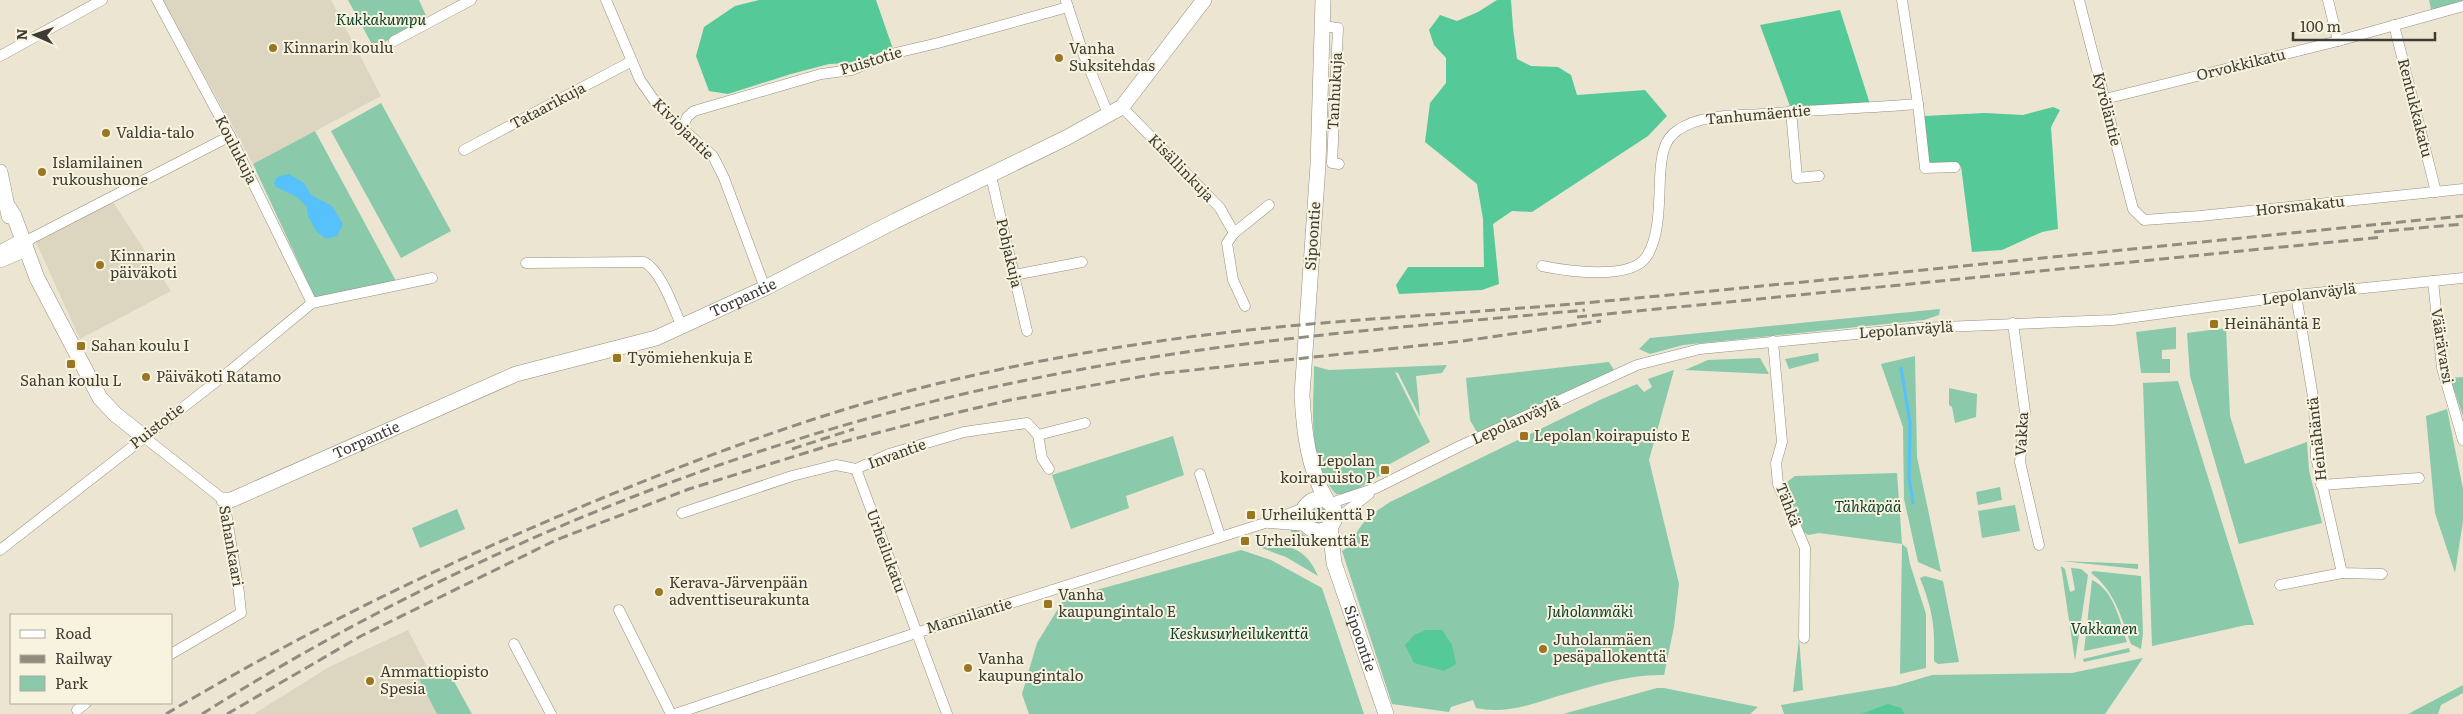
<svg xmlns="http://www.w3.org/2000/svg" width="2463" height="714" font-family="Literata,serif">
<rect width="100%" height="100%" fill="#ebe5d2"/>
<!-- education -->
<g fill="#dcd5c0">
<path d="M163,0H331L381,96L253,164Z"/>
<path d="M111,199L171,291L80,339L35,240Z"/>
<path d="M408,630L451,714H254L329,667Z"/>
</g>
<!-- green -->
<g fill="#8ac9aa">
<path d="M348,0H419L427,18L374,48Z"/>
<path d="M2429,0H2463V4L2432,13Z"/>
<path d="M381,103L451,231L401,258L331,131Z"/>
<path d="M315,131L396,281L315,298L253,164Z"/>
<path d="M1940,309L1939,315L1924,320L1683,345L1650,354L1639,349L1650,338Z"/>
<path d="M2176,327V349L2162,350V359H2170V373H2141L2136,332Z"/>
<path d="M2226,328L2230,416L2245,464L2307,442L2309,470L2322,523L2239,544L2190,376L2187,333Z"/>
<path d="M1818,353L1819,361L1789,369L1785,359Z"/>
<path d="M1915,356L1917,457L1941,572L1918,562L1904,499L1903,427L1881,364Z"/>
<path d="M1760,358L1769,374L1685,370L1708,360Z"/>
<path d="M1609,362L1614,370L1478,434L1470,420L1466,378Z"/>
<path d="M1447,365L1442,373L1416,376L1420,417L1398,373L1395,372L1430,442L1379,470L1381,475L1349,494H1336C1306,461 1314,408 1314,366L1329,370Z"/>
<path d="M1674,370L1649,460L1679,584L1674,627L1664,675C1628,674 1593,686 1558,696C1530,705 1505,714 1476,708L1473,700L1451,707L1449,712L1392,704L1342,551C1353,545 1354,535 1361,526C1369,515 1380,509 1390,502L1602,399L1637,384L1644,392L1652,387L1648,379Z"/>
<path d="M2463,377V416L2450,378Z"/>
<path d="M2178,381L2254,625H2246L2152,646L2143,383Z"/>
<path d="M1949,388L1977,394L1976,417L1955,423L1952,407L1949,405Z"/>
<path d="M2447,409L2463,489V521L2455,573L2435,513L2426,416Z"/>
<path d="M1173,436L1184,475L1126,496L1129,508L1071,529L1052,475Z"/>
<path d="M1897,473L1902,544L1907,548L1910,564L1926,614V668L1900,674L1902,544L1819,533L1808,535L1804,532L1786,487L1787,482L1795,476Z"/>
<path d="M2000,487L2002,500L1978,505L1976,492Z"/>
<circle cx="1319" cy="515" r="11"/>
<path d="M2015,505L2020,531L1982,538L1978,511Z"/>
<path d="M457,509L465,529L420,548L412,528Z"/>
<path d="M1290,529C1301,529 1310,539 1315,548L1294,537Z"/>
<path d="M1262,543C1289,544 1307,549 1318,576L1286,557L1256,546Z"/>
<path d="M1241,550L1271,560L1322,588L1364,714H1029L1022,694L1037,643L1064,599Z"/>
<path d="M2061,561L2138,564V569Z"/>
<path d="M2061,566L2065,569L2070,592L2075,590L2071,568L2081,569L2088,575L2075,661Z"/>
<path d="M2093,571L2141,576L2143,633L2141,649L2131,644C2121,617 2115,591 2091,573Z"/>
<path d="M1925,576L1943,581L1959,662L1938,664L1934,661C1935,626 1933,611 1920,578Z"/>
<path d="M2092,580C2115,591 2119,620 2127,642L2084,651Z"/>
<path d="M1799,638L1803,690L1793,692Z"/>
<path d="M2129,648L2130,652L2084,662L2083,659Z"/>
<path d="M2143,658L2105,714H1784L1781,705L1895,686L1932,675L2072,673Z"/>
<path d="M446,667L472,714H437L419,679Z"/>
<path d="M2463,685V693L2441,705L2438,714H2408Z"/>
<path d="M1657,688H1664L1758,707L1750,714H1563Z"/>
</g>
<!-- forest -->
<g fill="#55c998">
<path d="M759,0H876L893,49L849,63L829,64L791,74L728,94L709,91L696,56L704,27L735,6Z"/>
<path d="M1497,0H1511L1513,28L1517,59L1531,66L1558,67L1571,75L1577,95L1645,90L1667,116L1648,136L1532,212L1512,211L1493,224L1499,284L1482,290L1399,294L1396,285L1408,267H1484L1483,219L1477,184L1425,142L1430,103L1446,83V58L1434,45L1429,30L1440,15L1457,21L1478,12Z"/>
<path d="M1840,10L1870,104L1790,106L1760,25Z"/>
<path d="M2053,107L2060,110L2051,127L2058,229L2042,232L2002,250L1972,252L1961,166L1929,165L1924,116L1985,113L2023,115Z"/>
<path d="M1426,630H1442L1452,645L1456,664L1444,671L1414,663L1405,645L1414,635Z"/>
<path d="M1888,704L1901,708L1904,714H1861Z"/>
</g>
<!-- water -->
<path fill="#56c1fb" d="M289,174L304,183L311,195L332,206L343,224L337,236L330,238H325L316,231L308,216L307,207L297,197L276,187L274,183L277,177Z"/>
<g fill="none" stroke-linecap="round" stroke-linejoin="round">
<!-- stream -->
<path stroke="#56c1fb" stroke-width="3" d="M1901,368L1910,423L1909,478L1913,503"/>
<!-- street casing -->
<g stroke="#958f7e" stroke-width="11">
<g id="street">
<path d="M157,0L230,136L312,303"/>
<path d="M606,0L640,80L654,100L666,114L713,156L724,178L765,288"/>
<path d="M2079,0L2133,209L2144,220L2200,216L2463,189"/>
<path d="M2328,0L2338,41"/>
<path d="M1066,1L1083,53L1109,116"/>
<path d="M2394,25L2436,192"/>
<path d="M1322,26L1338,28L1332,163L1339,164"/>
<path d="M394,41L471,0"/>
<path d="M0,56L102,0"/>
<path d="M2105,99L2338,41L2463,6"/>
<path d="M1918,104L1925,168L1955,167"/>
<path d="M1122,107L1220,208L1234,233L1269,205"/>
<path d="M1791,111L1797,178L1819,176"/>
<path d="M683,127L687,117L694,111L821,74L852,70L887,55L938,43L1068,7"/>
<path d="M464,150L632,61"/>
<path d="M991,176L1027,331"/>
<path d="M1234,233L1227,243L1233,280L1245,306"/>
<path d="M24,245L32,238L230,136"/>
<path d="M526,263L644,262C661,270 674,309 682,327"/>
<path d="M1542,266C1566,271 1632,281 1647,256C1660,235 1659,201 1660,178C1661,160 1662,140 1678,130C1702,114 1734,116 1762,114C1814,110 1866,108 1918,104L1902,0"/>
<path d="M1014,275L1082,262"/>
<path d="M2433,281L2442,368L2463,440"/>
<path d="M2296,295L2314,403L2316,457L2342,573L2382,574"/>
<path d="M2013,323L2025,412L2020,462L2039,545"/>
<path d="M1773,341L1782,442L1776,463L1778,484L1805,548L1804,638"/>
<path d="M1038,435L1042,458L1049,469"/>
<path d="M144,437L224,500L239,593L241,613L171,654"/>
<path d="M856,469L947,714"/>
<path d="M1200,474L1220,536"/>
<path d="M2321,485L2419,478"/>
<path d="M1331,503L1376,488L1460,446L1637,365L1700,349L1919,328L2113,320L2296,295L2463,278"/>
<path d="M682,513L792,476L836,465L856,469L889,454L964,432L1027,423L1038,435L1085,423"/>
<path d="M1334,521L1369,494"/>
<path d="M1269,523L1307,526"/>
<path d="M0,550L231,370L312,303L432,278"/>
<path d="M2280,585L2342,573"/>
<path d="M619,610L671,714"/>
<path d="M514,644L551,714"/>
<path d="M77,710L86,703"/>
<path d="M675,714L916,633L1265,523L1304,508"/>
</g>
</g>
<!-- secondary casing -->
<g stroke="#958f7e" stroke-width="16">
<g id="secondary">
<path d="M1323,0L1318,165L1302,395C1304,432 1308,467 1326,499"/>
<path d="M0,172L9,216"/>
<path d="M9,208L14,216L37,278L100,398L115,414L144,437"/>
<path d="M0,253L17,244L24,245L21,251L0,260"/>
<circle cx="1319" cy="515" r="16"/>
<path id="s1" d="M224,500H231L516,374L656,338L765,288L895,221L1066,138L1122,107L1204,0"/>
<path id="s2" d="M1330,527L1334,563L1386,714"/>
</g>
</g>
<!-- street -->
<use href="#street" stroke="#fff" stroke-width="10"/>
<!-- secondary -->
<use href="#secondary" stroke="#fff" stroke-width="15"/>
<!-- rail -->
<g stroke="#908c7f" stroke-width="3" stroke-dasharray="10 5" stroke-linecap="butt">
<path d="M2374,232L2463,224"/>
<path d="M1577,317L2383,237"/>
<path d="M792,449L854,429"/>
<path d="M166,714C313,626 468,552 627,488C726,448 828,411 932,385C1010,366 1088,351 1167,340C1309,320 1452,315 1595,302C1884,275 2174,244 2463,216"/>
<path d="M202,714C470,545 771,426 1083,369C1249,338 1417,326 1585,310"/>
<path d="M227,714L361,636L556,540L689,489L831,445L934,418L1010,400L1156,374L1463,341L1601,321"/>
</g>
</g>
<!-- markers -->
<g fill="#9b7622" stroke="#f8f3df" stroke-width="2">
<circle cx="273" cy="48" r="5"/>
<circle cx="1059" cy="58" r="5"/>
<circle cx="106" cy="133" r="5"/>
<circle cx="42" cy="172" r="5"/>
<circle cx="100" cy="265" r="5"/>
<rect x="2209" y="319" width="10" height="10" rx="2.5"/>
<rect x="76" y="341" width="10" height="10" rx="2.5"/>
<rect x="612" y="353" width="10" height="10" rx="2.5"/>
<rect x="66" y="359" width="10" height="10" rx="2.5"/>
<circle cx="146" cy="377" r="5"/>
<rect x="1519" y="431" width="10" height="10" rx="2.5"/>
<rect x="1380" y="465" width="10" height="10" rx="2.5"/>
<rect x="1246" y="510" width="10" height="10" rx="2.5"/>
<rect x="1240" y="536" width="10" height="10" rx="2.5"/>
<circle cx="659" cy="592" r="5"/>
<rect x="1043" y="599" width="10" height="10" rx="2.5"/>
<circle cx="1543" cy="649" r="5"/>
<circle cx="968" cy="668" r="5"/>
<circle cx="370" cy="681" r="5"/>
</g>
<g text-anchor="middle" stroke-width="4" stroke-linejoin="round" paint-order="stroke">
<!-- park labels -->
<g font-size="15" font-style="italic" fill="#083c29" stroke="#f8f3df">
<text x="381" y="25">Kukkakumpu</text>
<text x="1868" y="512">Tähkäpää</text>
<text x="1590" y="617">Juholanmäki</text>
<text x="2104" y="634">Vakkanen</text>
<text x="1239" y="639">Keskusurheilukenttä</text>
</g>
<!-- poi labels -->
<g font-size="15" fill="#3e3c34" stroke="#f8f3df" text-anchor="start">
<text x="283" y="53">Kinnarin koulu</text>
<text x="1069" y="54">Vanha<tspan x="1069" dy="17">Suksitehdas</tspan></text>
<text x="116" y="138">Valdia-talo</text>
<text x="52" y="168">Islamilainen<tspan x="52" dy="17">rukoushuone</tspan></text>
<text x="110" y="261">Kinnarin<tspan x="110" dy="17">päiväkoti</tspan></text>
<text x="2224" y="329">Heinähäntä E</text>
<text x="91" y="351">Sahan koulu I</text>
<text x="627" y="363">Työmiehenkuja E</text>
<text x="156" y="382">Päiväkoti Ratamo</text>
<text x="71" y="386" text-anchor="middle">Sahan koulu L</text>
<text x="1534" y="441">Lepolan koirapuisto E</text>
<text x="1375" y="466" text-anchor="end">Lepolan<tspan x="1375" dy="17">koirapuisto P</tspan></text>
<text x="1261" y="520">Urheilukenttä P</text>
<text x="1255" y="546">Urheilukenttä E</text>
<text x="669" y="588">Kerava-Järvenpään<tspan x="669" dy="17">adventtiseurakunta</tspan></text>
<text x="1058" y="600">Vanha<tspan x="1058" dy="17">kaupungintalo E</tspan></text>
<text x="1553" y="645">Juholanmäen<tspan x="1553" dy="17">pesäpallokenttä</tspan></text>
<text x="978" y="664">Vanha<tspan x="978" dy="17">kaupungintalo</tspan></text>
<text x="380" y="677">Ammattiopisto<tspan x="380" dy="17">Spesia</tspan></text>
</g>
<!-- street labels -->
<g font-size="15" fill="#3e3c34" stroke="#f8f3df">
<text transform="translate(871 61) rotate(-17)" y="5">Puistotie</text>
<text transform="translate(2241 65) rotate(-14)" y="5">Orvokkikatu</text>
<text transform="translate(1335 91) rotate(-87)" y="5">Tanhukuja</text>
<text transform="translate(548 106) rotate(-28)" y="5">Tataarikuja</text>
<text transform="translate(2415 108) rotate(76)" y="5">Rentukkakatu</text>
<text transform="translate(2107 109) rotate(76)" y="5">Kyröläntie</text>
<text transform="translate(1758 115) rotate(-5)" y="5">Tanhumäentie</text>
<text transform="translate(683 129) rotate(45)" y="5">Kiviojantie</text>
<text transform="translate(236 150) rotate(63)" y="5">Koulukuja</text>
<text transform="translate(1181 168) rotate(46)" y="5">Kisällinkuja</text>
<text transform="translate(2300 206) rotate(-6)" y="5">Horsmakatu</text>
<text transform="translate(1313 236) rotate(-86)" y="5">Sipoontie</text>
<text transform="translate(1009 253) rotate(77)" y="5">Pohjakuja</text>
<text transform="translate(2309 294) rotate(-7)" y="5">Lepolanväylä</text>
<text dy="5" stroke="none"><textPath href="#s1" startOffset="559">Torpantie</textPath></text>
<text transform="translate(1906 330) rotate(-4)" y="5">Lepolanväylä</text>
<text transform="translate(2442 346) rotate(81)" y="5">Väärävarsi</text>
<text transform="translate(1516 421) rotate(-24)" y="5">Lepolanväylä</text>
<text transform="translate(157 426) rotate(-38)" y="5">Puistotie</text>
<text transform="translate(2022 434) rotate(-87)" y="5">Vakka</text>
<text transform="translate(2317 439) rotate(-96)" y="5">Heinähäntä</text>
<text dy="5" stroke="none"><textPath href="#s1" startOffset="155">Torpantie</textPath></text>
<text transform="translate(897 454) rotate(-20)" y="5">Invantie</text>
<text transform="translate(1788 505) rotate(69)" y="5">Tähkä</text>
<text transform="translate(231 546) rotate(80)" y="5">Sahankaari</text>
<text transform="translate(886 551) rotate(70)" y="5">Urheilukatu</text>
<text transform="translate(969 616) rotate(-17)" y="5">Mannilantie</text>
<text dy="5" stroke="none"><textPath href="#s2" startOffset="116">Sipoontie</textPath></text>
</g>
</g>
<!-- legend -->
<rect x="10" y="614" width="162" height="90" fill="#f8f3df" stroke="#aeaa9b"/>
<rect x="20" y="630" width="25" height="8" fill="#ffffff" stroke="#aeaa9b"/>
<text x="55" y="639" font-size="15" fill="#3e3c34">Road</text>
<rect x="20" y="655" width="25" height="8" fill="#908c7f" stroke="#aeaa9b"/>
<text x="55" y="664" font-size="15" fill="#3e3c34">Railway</text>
<rect x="20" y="676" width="25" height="15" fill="#8ac9aa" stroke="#aeaa9b"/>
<text x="55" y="689" font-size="15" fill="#3e3c34">Park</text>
<!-- north arrow -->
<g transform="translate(35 35) rotate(272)" stroke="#f8f3df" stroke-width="4" paint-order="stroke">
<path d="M0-4L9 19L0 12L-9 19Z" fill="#3e3c34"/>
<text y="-8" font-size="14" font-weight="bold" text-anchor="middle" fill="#3e3c34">N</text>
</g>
<!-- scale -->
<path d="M2293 32v8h142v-8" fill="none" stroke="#3e3c34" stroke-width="2.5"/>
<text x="2300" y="32" font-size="15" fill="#3e3c34" stroke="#f8f3df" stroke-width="4" paint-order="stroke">100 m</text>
</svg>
